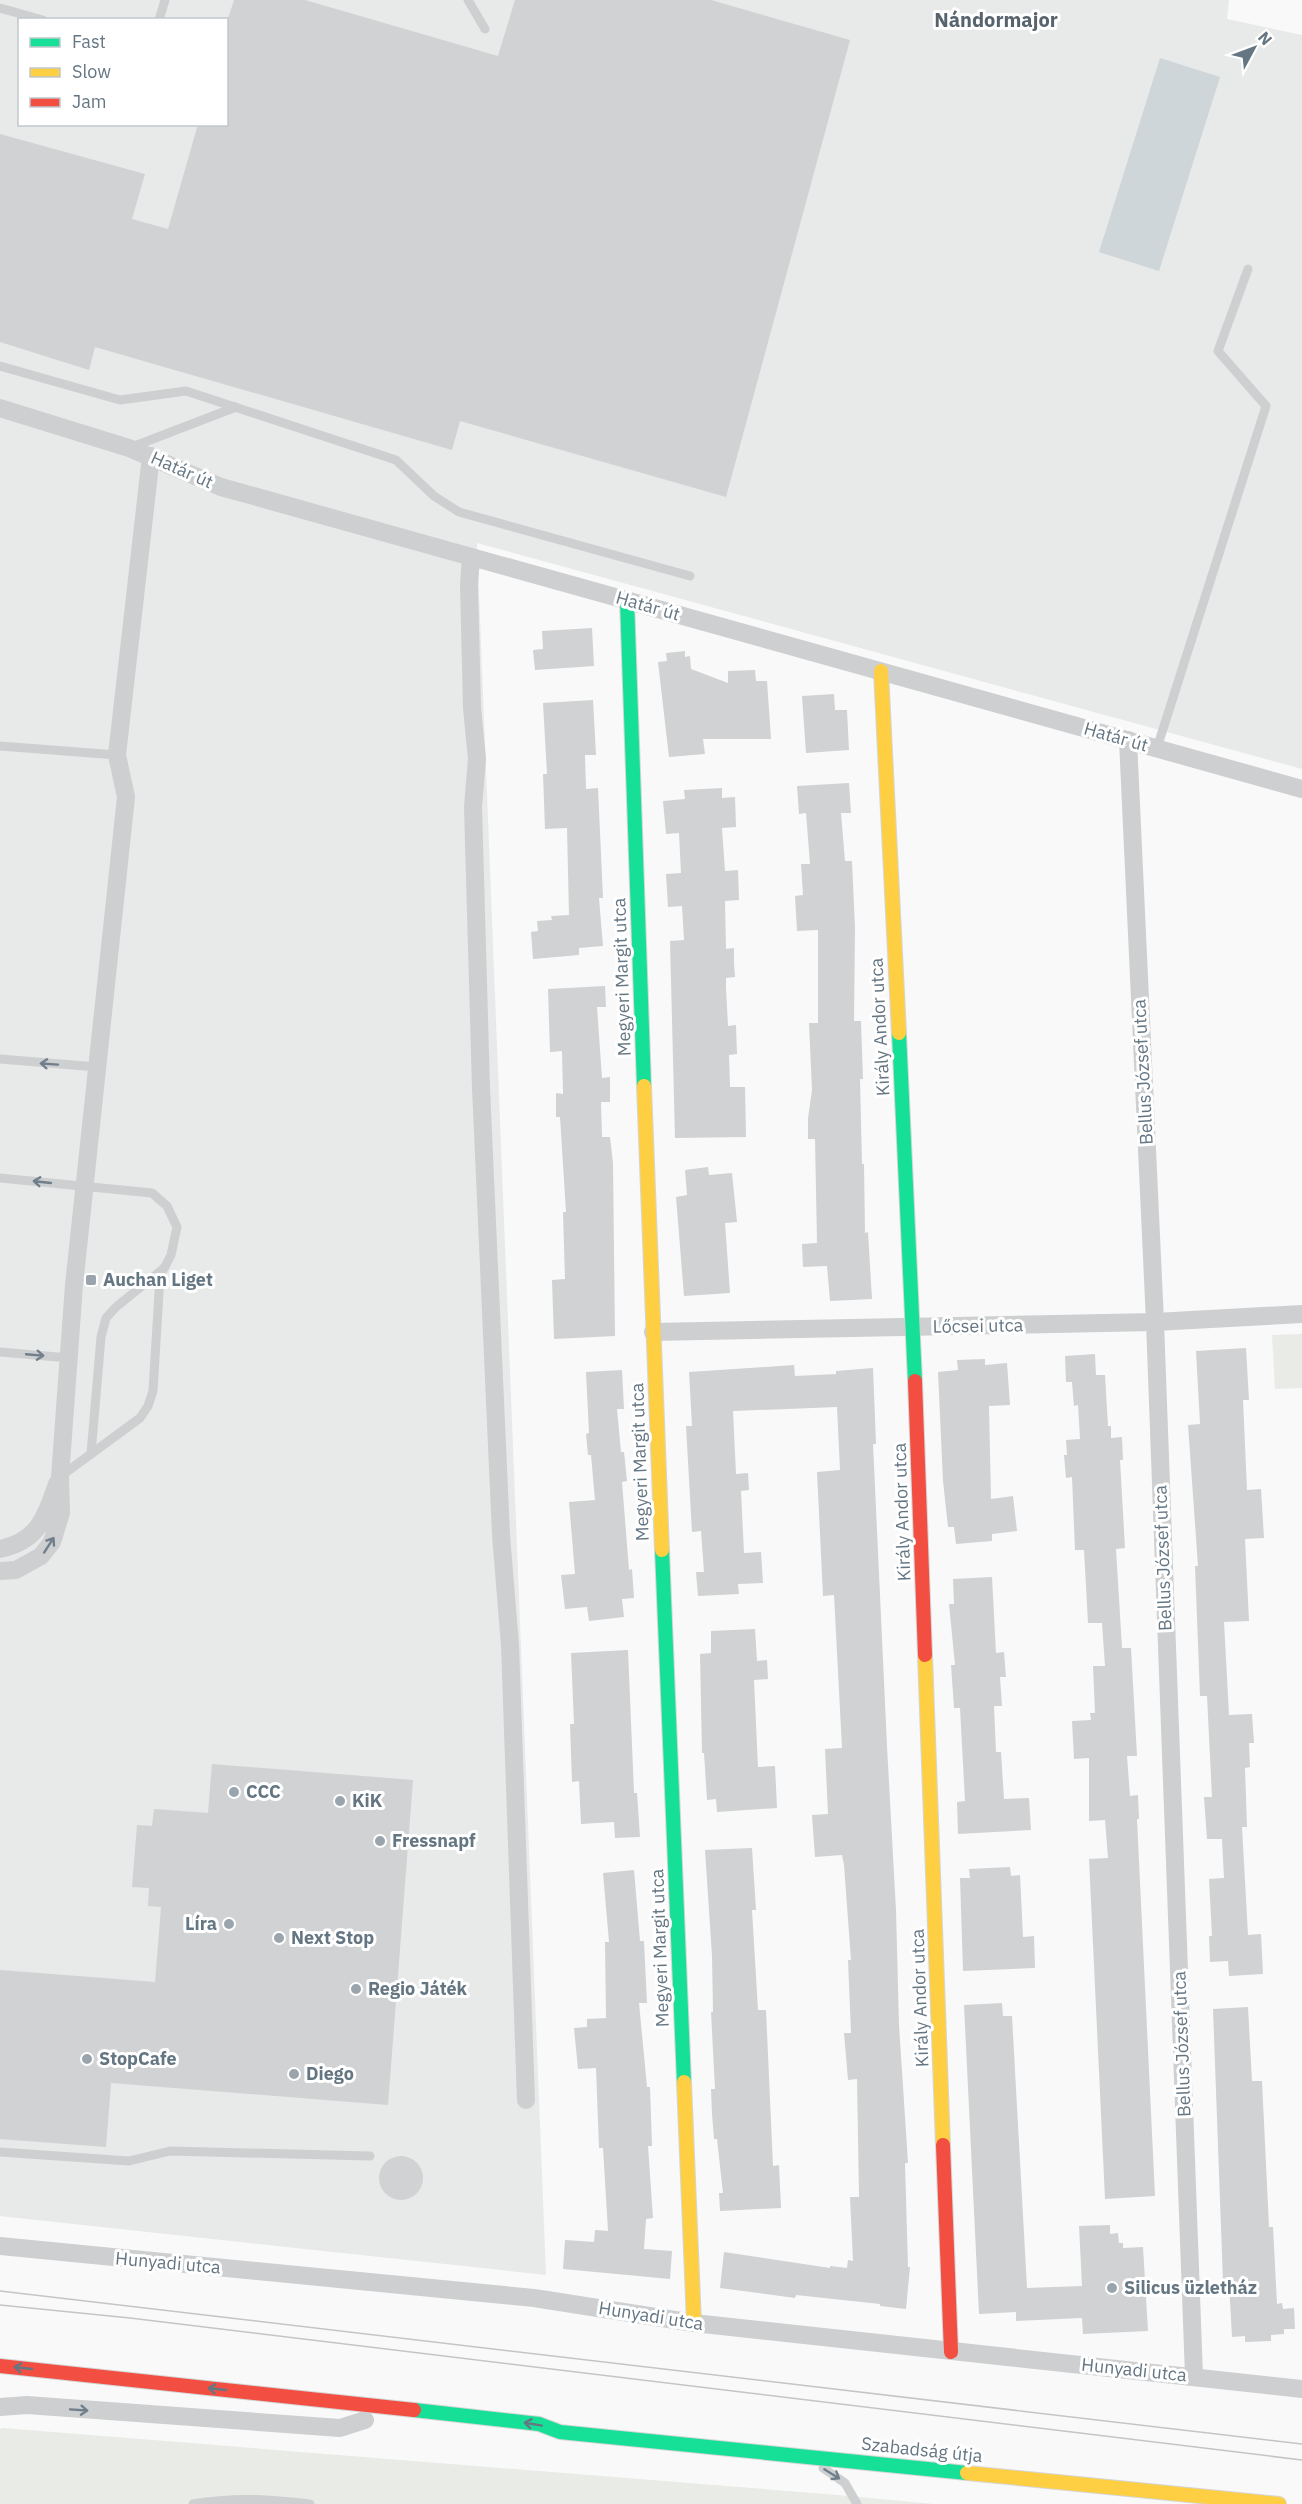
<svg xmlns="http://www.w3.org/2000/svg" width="1302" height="2504" font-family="'IBM Plex Sans',sans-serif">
<rect width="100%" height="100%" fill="#f9f9f9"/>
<!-- built -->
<path fill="#e8e9e9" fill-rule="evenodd" d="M0,0H1229L1227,19L1302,35V769L477,543L546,2275L0,2216ZM20,20H226V124H20Z"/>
<!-- green -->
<g fill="#e8ebe6">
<path d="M1302,1334V1388L1275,1389L1272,1335Z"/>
<path d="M3,2428L838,2495L934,2504H0V2429Z"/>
</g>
<!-- water -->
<path fill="#ced6d9" d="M1160,58L1220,77L1159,271L1099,252Z"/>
<!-- building -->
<g fill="#d0d2d3">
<path d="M234,0H305L498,56L515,0H711L850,40L726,497L460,421L452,450L95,347L89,370L0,342V134L145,174L132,219L168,229L198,124H226V25Z"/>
<path d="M592,628L594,666L535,670L533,650L543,649L542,631Z"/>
<path d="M685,651V657L690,656L691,669L728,683V671L755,670L756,681H767L771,739H703L705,754L669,757L658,662L667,661L666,653Z"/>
<path d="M834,694L835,710H847L849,750L806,753L802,696Z"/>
<path d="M593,700L596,755H585L586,789L598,788L603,898H599L603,946L579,948V955L533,959L531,932L538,931L537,921L552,920L551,916L569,915L567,828L545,829L543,774H547L543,703Z"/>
<path d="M849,783L851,813H841L845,861H852L855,928L854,1021H861L863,1079H860L862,1164H864L865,1233L868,1232L872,1299L830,1301L827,1266L803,1267L802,1244L817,1243L815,1139H808V1118L812,1090L809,1023H818V930L797,931L795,896L803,895L801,864H810L806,813L799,814L797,786Z"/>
<path d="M722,788V798L735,797L736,827L722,828L725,871L738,870L739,900L725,901L726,949L734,948V963L735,977L726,978V988L728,1026L736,1025L737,1054L729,1055L730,1087H745L746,1137L675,1138L670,941L684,940L682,906L668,907L666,874L681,873L679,833L666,834L663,801L685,799L684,790Z"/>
<path d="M605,986L606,1007H597L602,1078L610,1077V1102H601L602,1137H610L613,1163L615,1336L554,1339L552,1280L565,1279L563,1212H566L560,1117H556V1093L563,1094L562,1051L550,1052L548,989Z"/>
<path d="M708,1167L709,1175L732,1173L737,1222L725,1223L730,1293L684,1296L676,1197L687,1195L685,1170Z"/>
<path d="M1246,1348L1249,1400H1243L1247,1490L1261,1489L1264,1538L1245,1539L1249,1621L1224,1622L1229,1715L1252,1714L1254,1743H1249L1250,1767L1245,1768L1247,1827H1242L1248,1935L1261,1934L1263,1974L1229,1976L1228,1961L1210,1962L1209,1936H1212L1209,1879L1224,1878L1222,1839H1207L1204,1797H1212L1207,1696H1200L1195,1566H1198L1188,1425L1200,1424L1196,1351Z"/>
<path d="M1095,1354L1096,1375H1105L1108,1426H1111V1438L1122,1437L1123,1460H1120L1125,1548L1116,1549L1122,1648H1131L1137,1756H1127L1130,1796L1138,1795L1139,1819H1137L1155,2196L1105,2199L1089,1859L1108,1858L1105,1820L1089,1821V1758L1074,1759L1072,1721L1091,1720L1090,1713H1095L1093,1666H1105L1102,1623H1088L1084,1550H1075L1072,1477L1066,1478L1064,1455H1067L1066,1440L1080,1439L1078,1405L1074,1406L1072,1382H1066L1065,1356Z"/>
<path d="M985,1359V1365L1007,1363L1010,1405L989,1406L991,1499L1013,1496L1017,1531L992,1534V1541L956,1544L954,1527H948L943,1481L938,1372L958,1370L957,1360Z"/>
<path d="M794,1365L795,1376L836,1374V1371L873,1368L876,1444H873L887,1746L896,1910L899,2025L908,2163H905L908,2267H910L906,2309L880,2306V2304L796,2295L795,2298L720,2288L724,2252L830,2268V2266L847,2268L848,2260L853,2261L850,2197H859L857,2079L848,2080L844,2033H851L848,1960H851L844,1865L842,1855L815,1857L812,1815L828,1814L825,1749L842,1748L834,1595L823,1596L817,1472L840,1470L837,1407L733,1411L736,1474L748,1473L749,1490L741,1491L744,1553L761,1552L763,1583L738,1584L739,1594L698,1596L696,1572H704L701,1531L692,1532L686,1426H692L689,1372Z"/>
<path d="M622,1370L624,1409H617L621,1452H624L627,1481L622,1482L629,1570L632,1569L634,1598L622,1599L624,1617L589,1621L587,1607L565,1609L561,1575L575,1574L569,1502L595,1500L591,1455H588L586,1434L589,1433L586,1372Z"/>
<path d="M992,1577L996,1653L1004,1652L1006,1677H1000L1002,1706H994L996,1752H1001L1004,1799L1029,1798L1031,1830L958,1834L957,1802L965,1801L960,1708H954L951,1665H955L949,1604H954L953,1579Z"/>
<path d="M755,1629L757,1661L767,1660L768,1679L754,1680L758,1767L775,1766L777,1808L717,1812L716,1799L707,1800L704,1753H702L700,1654L711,1653V1631Z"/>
<path d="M628,1650L634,1793H637L640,1837L615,1838L614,1822L581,1824L579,1781L572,1782L570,1724H574L571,1653Z"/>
<path d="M212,1764L413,1780L388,2105L111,2083L106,2147L0,2139V1970L155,1982L161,1907L148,1906L149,1888L132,1887L137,1825L152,1826L154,1809L208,1813Z"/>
<path d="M752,1848L756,1910H752L758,2010H766L773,2166L779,2165L781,2208L720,2211L719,2193H723L717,2139H714L712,2114L711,2089H715L711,2012H713L712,1956L705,1850Z"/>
<path d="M1010,1867L1011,1876L1020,1875L1023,1937L1034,1936L1035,1968L963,1971L960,1878H970L969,1869Z"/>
<path d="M634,1870L640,1941H644L647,2003H639L647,2087H650L652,2146H648L653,2218L646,2219L644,2249L672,2251L670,2279L563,2269L565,2240L594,2242L595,2230L608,2231L603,2148H599L596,2068L578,2069L574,2028L587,2027V2019L606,2018L605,1942H609L603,1873Z"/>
<path d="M1002,2003L1003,2016H1012L1027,2288L1082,2286L1079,2226L1110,2225V2234L1118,2233L1119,2243H1123V2248L1143,2247L1148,2331L1083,2334L1082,2318L1016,2321V2312L979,2314L964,2005Z"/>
<path d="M1248,2007L1252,2081H1262L1269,2227H1273L1277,2304L1282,2303L1283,2309L1294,2308L1295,2329H1284V2334L1271,2335V2341L1245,2342V2336L1232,2337L1229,2282H1223L1213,2009Z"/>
<circle cx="401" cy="2178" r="22"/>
</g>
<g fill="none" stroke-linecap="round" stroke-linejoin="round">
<!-- fast casing -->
<g stroke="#d5d6d7" stroke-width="16">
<g id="fast">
<path d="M627,600L644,1086"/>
<path d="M899,1033L915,1381"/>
<path d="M662,1550L684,2082"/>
<path d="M414,2410L539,2424L560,2432L967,2473"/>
</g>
</g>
<!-- slow casing -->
<g stroke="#d5d6d7" stroke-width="16">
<g id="slow">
<path d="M881,671L899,1033"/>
<path d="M644,1086L662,1550"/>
<path d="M925,1655L943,2145"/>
<path d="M684,2082L694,2323"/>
<path d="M967,2473L1279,2504"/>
</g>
</g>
<!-- jam casing -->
<g stroke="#d5d6d7" stroke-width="16">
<g id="jam">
<path d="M915,1381L925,1655"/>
<path d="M943,2145L951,2352"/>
<path d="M0,2366L414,2410"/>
</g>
</g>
<!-- lane -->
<g stroke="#cecfd0" stroke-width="9">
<path d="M468,0L485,29"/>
<path d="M0,8L43,20"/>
<path d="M159,20L165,0"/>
<path d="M0,366L120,400L186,391L396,460L434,496L459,512L690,576"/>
<path d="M132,447L236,407"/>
<path d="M0,746L117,755"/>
<path d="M1157,748L1266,406L1218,351L1248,269"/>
<path d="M0,1059L97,1067"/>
<path d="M0,1178L152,1193L167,1206L177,1227L171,1255L160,1276L153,1391L148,1406L140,1418L61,1476"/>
<path d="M0,1352L69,1358"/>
<path d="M91,1454L101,1337L106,1318L116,1307L163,1269"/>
<path d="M0,2152L129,2161L170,2151L370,2156"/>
<path d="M823,2468L845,2483L857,2504"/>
<path d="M193,2504C234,2497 268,2499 310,2504"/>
</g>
<!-- street -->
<g stroke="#cecfd0" stroke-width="18">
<path d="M0,408L129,448L221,487L1302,789"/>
<path d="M471,557L469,585L472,708L477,759L473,807L481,1088L501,1535L510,1645L526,2100"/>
<path d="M1128,740L1155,1322L1194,2376"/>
<path d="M653,1332L1155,1322L1302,1314"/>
<path d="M0,1549C39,1541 45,1517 57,1484"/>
<path d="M0,1571L16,1570L41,1556L52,1542L61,1513L60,1477L74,1285L126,797L117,755L151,456"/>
<path d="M0,2246L534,2298L694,2323L1302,2389"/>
<path d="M0,2407L27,2405L340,2428L365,2420"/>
</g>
<!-- fast -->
<use href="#fast" stroke="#16e098" stroke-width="14"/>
<!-- slow -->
<use href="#slow" stroke="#ffcf43" stroke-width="14"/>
<!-- jam -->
<use href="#jam" stroke="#f24e42" stroke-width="14"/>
<!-- tram -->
<g stroke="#c3c5c6" stroke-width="1.5">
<path d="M0,2291L1302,2444"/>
<path d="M0,2305L130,2318L1302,2460"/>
</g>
</g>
<!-- one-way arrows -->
<defs><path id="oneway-shaft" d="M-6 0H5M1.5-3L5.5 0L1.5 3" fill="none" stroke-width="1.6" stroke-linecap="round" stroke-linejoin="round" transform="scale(1.5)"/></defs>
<g stroke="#707f8b">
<use href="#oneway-shaft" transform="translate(49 1064) rotate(-176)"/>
<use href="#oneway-shaft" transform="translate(42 1182) rotate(-174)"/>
<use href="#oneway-shaft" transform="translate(35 1355) rotate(5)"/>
<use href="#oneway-shaft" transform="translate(49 1545) rotate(-57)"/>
<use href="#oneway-shaft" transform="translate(79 2410) rotate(4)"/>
<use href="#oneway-shaft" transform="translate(832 2474) rotate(32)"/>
</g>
<g stroke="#657683">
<use href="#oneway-shaft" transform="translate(23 2368) rotate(-174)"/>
<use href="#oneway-shaft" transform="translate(217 2389) rotate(-174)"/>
<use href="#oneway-shaft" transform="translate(533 2424) rotate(-170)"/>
</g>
<!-- markers -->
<g fill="#99a4ac" stroke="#fff" stroke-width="2">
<rect x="85" y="1274" width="12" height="12" rx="3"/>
<circle cx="234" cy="1792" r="6"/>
<circle cx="340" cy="1801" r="6"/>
<circle cx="380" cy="1841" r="6"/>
<circle cx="229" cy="1924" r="6"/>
<circle cx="279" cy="1938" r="6"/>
<circle cx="356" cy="1989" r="6"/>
<circle cx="87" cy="2059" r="6"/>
<circle cx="294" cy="2074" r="6"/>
<circle cx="1112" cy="2288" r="6"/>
</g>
<g text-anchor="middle" stroke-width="6" stroke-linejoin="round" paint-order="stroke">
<!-- street labels -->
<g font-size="18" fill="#657683" stroke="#fff">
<text transform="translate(182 470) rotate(24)" y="6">Határ út</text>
<text transform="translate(648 606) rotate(16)" y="6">Határ út</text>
<text transform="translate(1116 737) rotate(16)" y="6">Határ út</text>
<text transform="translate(622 977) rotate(-92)" y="6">Megyeri Margit utca</text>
<text transform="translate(880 1027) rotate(-93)" y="6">Király Andor utca</text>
<text transform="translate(1143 1072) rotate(-93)" y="6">Bellus József utca</text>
<text transform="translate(978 1326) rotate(-1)" y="6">Lőcsei utca</text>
<text transform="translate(640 1462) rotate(-92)" y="6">Megyeri Margit utca</text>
<text transform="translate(902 1512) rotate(-92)" y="6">Király Andor utca</text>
<text transform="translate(1163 1558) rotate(-92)" y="6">Bellus József utca</text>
<text transform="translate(660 1948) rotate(-92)" y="6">Megyeri Margit utca</text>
<text transform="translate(920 1998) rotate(-92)" y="6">Király Andor utca</text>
<text transform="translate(1182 2044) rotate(-92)" y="6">Bellus József utca</text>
<text transform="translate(168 2263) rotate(5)" y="6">Hunyadi utca</text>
<text transform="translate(651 2316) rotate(9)" y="6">Hunyadi utca</text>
<text transform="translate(1134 2370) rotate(6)" y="6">Hunyadi utca</text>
<text transform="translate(922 2450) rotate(6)" y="6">Szabadság útja</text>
</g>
<!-- poi labels -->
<g font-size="18" font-weight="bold" fill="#657683" stroke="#fff" text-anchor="start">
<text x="103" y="1286">Auchan Liget</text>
<text x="246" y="1798">CCC</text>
<text x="352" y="1807">KiK</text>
<text x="392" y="1847">Fressnapf</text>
<text x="217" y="1930" text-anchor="end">Líra</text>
<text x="291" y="1944">Next Stop</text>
<text x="368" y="1995">Regio Játék</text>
<text x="99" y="2065">StopCafe</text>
<text x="306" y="2080">Diego</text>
<text x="1124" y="2294">Silicus üzletház</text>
</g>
<!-- neighbourhood labels -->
<g font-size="20" font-weight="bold" fill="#57646e" stroke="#fff">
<text x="996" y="27">Nándormajor</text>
</g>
</g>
<!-- legend -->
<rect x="18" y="18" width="210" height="108" fill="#ffffff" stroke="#c1c8cd" stroke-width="1.5"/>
<rect x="30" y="38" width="30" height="9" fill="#16e098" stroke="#c1c8cd" stroke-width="1.5"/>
<text x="72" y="48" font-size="18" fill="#657683">Fast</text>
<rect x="30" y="68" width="30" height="9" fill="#ffcf43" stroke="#c1c8cd" stroke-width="1.5"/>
<text x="72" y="78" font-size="18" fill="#657683">Slow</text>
<rect x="30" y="98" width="30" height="9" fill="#f24e42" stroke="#c1c8cd" stroke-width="1.5"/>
<text x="72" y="108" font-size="18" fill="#657683">Jam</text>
<!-- north arrow -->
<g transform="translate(1254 48) rotate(49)" stroke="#ffffff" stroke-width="4.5" paint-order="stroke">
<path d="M0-4.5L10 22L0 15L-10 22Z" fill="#657683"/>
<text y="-9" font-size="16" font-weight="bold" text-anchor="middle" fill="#657683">N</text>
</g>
</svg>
